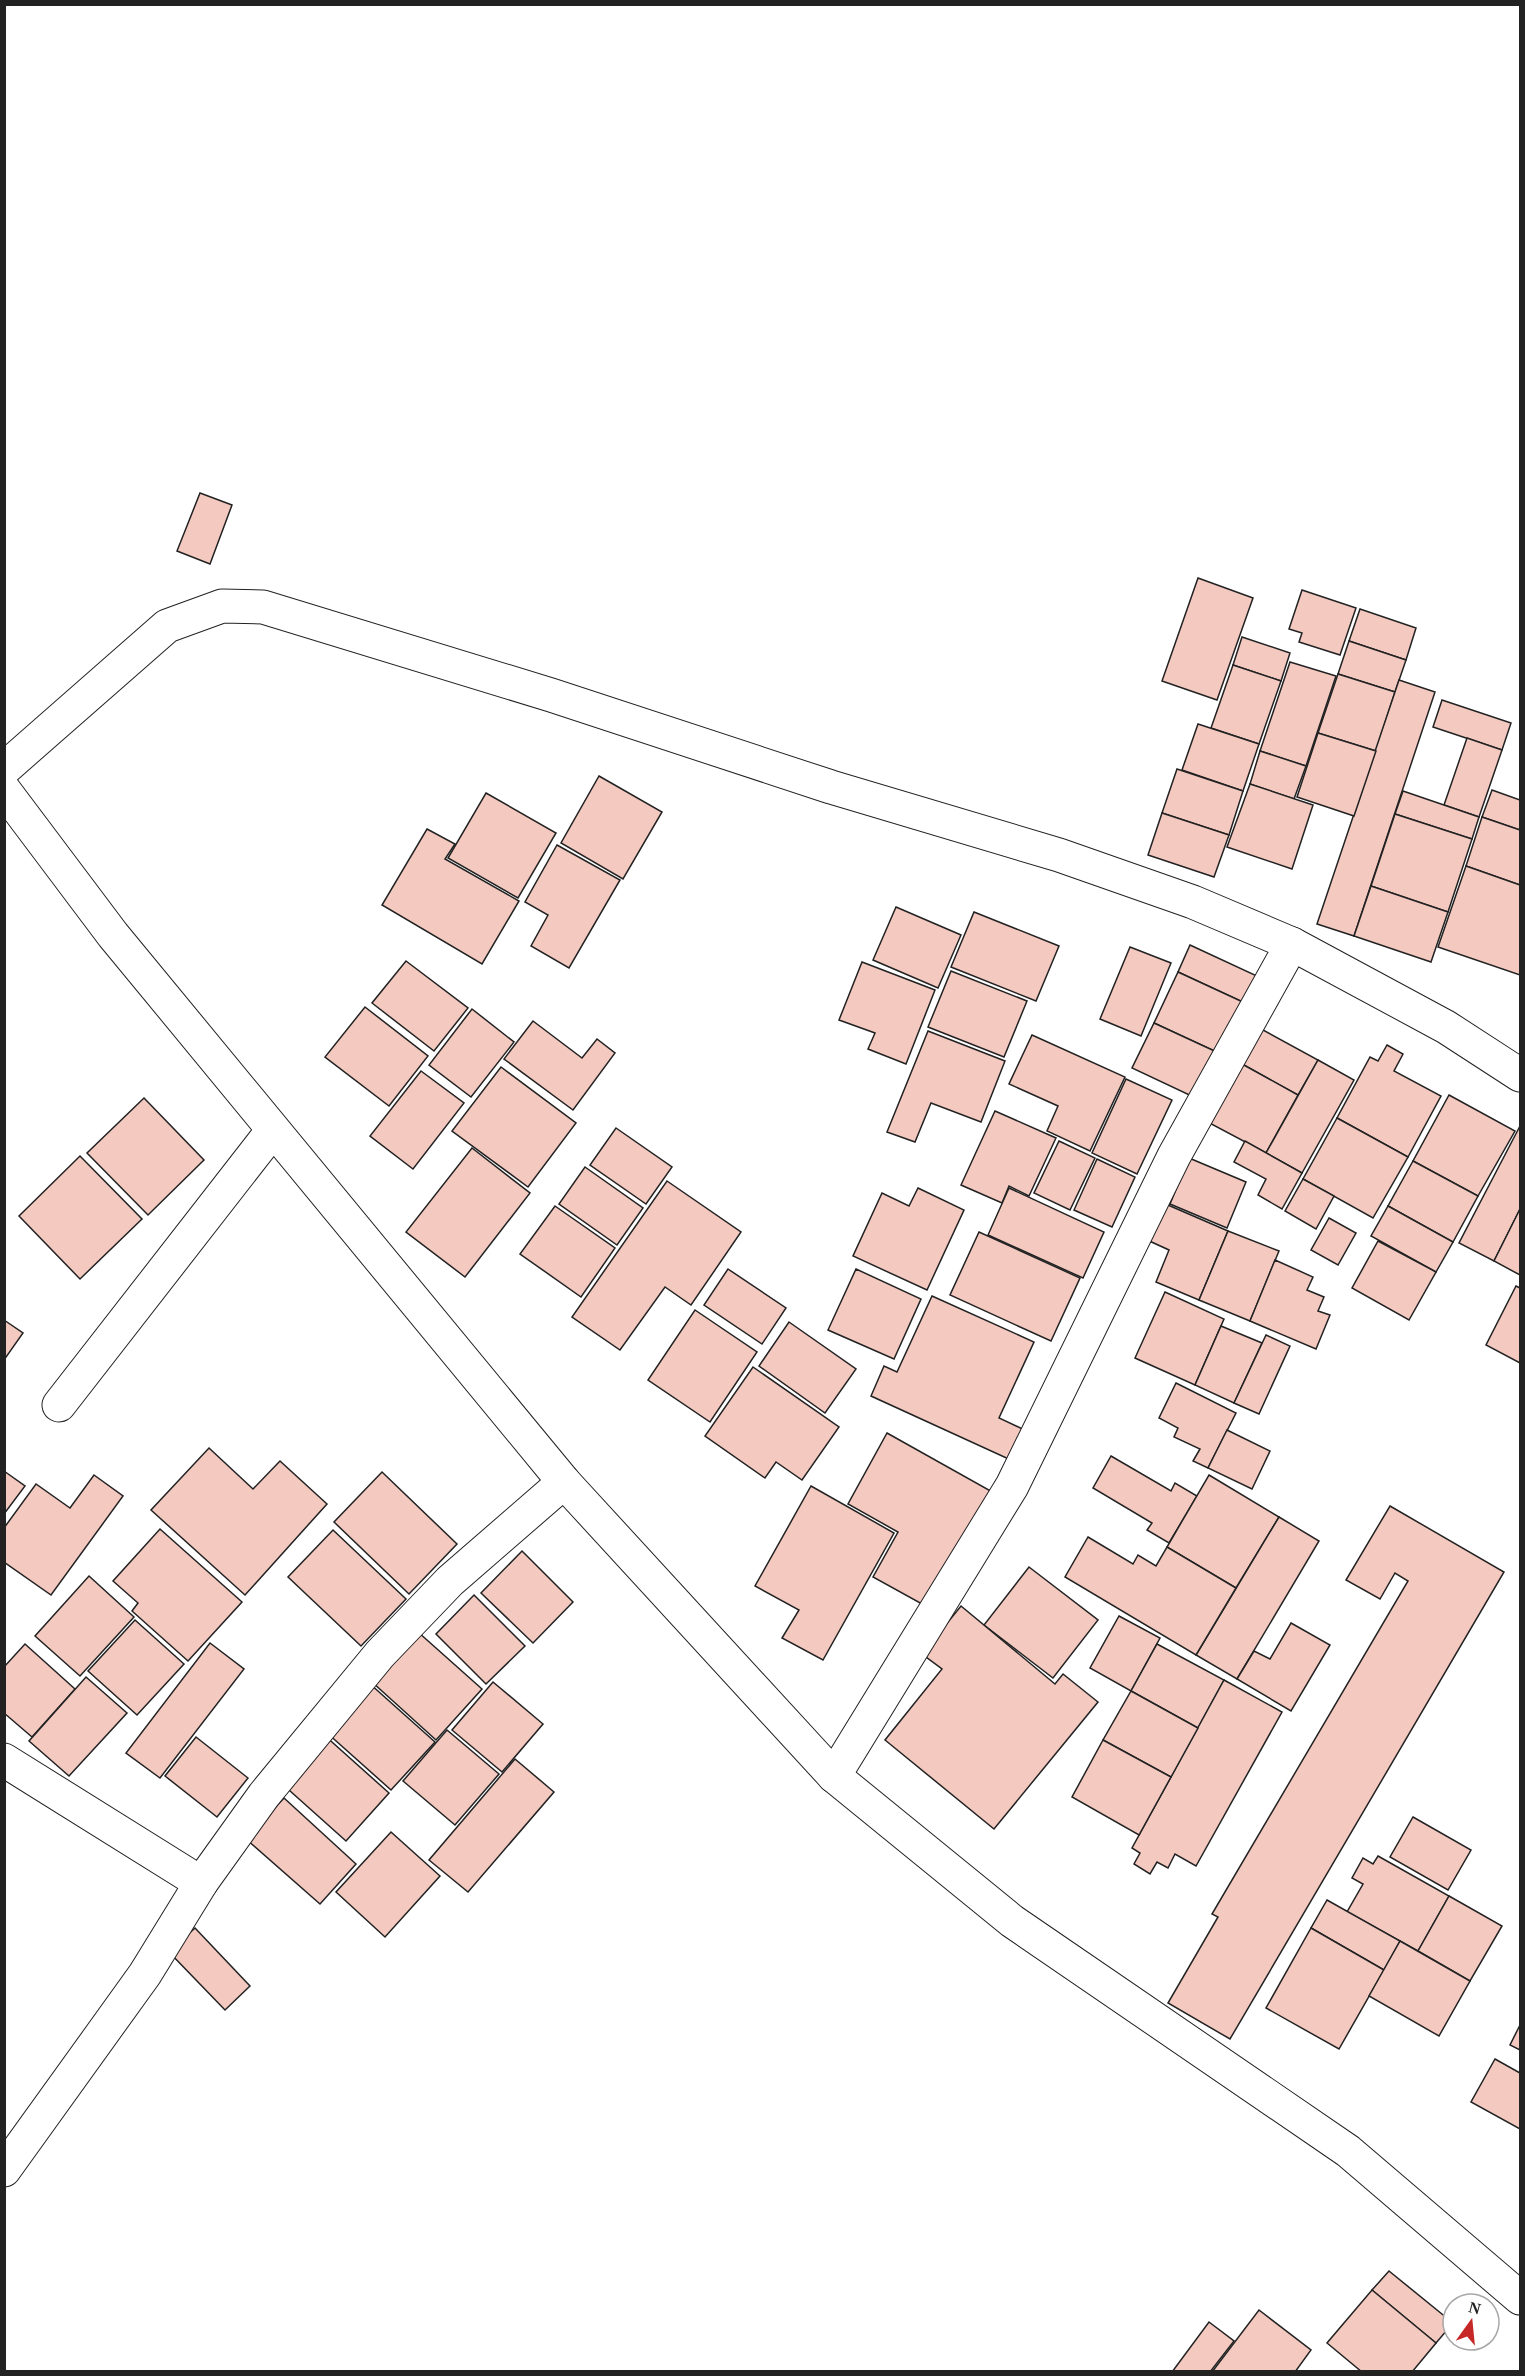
<svg xmlns="http://www.w3.org/2000/svg" width="1525" height="2376" font-family="'Times New Roman',serif">
<rect width="100%" height="100%" fill="#fff"/>
<!-- building -->
<g fill="#f3c9c0" stroke="#222" stroke-width="1.5">
<path d="M200,493L232,505L210,564L177,551Z"/>
<path d="M1198,578L1253,598L1217,700L1162,681Z"/>
<path d="M1302,590L1356,608L1340,655L1299,642L1302,633L1289,629Z"/>
<path d="M1360,609L1416,628L1406,660L1349,641Z"/>
<path d="M1242,637L1290,653L1281,681L1233,665Z"/>
<path d="M1349,641L1406,660L1395,692L1338,674Z"/>
<path d="M1290,662L1336,676L1306,766L1260,751Z"/>
<path d="M1233,665L1281,681L1259,744L1211,728Z"/>
<path d="M1338,674L1395,692L1376,751L1318,733Z"/>
<path d="M1399,680L1435,692L1354,936L1317,924Z"/>
<path d="M1442,700L1511,723L1502,750L1433,727Z"/>
<path d="M1198,724L1259,744L1243,791L1182,770Z"/>
<path d="M1318,733L1376,751L1354,816L1297,797Z"/>
<path d="M1467,738L1502,750L1479,817L1444,805Z"/>
<path d="M1260,751L1306,766L1294,799L1250,784Z"/>
<path d="M1177,769L1243,791L1229,835L1162,813Z"/>
<path d="M599,776L662,812L623,879L561,843Z"/>
<path d="M1250,784L1313,805L1292,869L1227,847Z"/>
<path d="M1492,790L1520,800V830L1482,817Z"/>
<path d="M1403,791L1479,817L1472,839L1395,814Z"/>
<path d="M486,793L556,833L518,898L448,858Z"/>
<path d="M1162,813L1229,835L1214,877L1148,855Z"/>
<path d="M1395,814L1472,839L1448,912L1371,886Z"/>
<path d="M1482,817L1520,830V885L1466,866Z"/>
<path d="M427,829L455,844L445,859L519,901L482,964L382,905Z"/>
<path d="M557,845L620,880L569,968L531,946L548,915L525,902Z"/>
<path d="M1466,866L1520,885V975L1438,947Z"/>
<path d="M1371,886L1448,912L1431,962L1354,936Z"/>
<path d="M896,907L961,935L938,988L873,960Z"/>
<path d="M974,912L1059,946L1036,1001L951,967Z"/>
<path d="M1190,945L1257,976L1245,1003L1178,972Z"/>
<path d="M1130,947L1171,963L1141,1036L1100,1019Z"/>
<path d="M406,961L468,1008L434,1051L372,1003Z"/>
<path d="M862,962L935,990L906,1064L868,1049L875,1033L839,1020Z"/>
<path d="M951,971L1027,1001L1004,1057L928,1027Z"/>
<path d="M1178,972L1245,1003L1221,1054L1154,1023Z"/>
<path d="M365,1007L428,1056L389,1106L325,1057Z"/>
<path d="M472,1009L514,1042L471,1097L429,1065Z"/>
<path d="M533,1021L582,1058L597,1039L615,1053L573,1110L504,1059Z"/>
<path d="M1154,1023L1221,1054L1200,1100L1132,1068Z"/>
<path d="M1252,1024L1318,1060L1298,1095L1233,1059Z"/>
<path d="M928,1031L1005,1061L981,1122L931,1103L915,1142L887,1132Z"/>
<path d="M1032,1035L1125,1077L1090,1151L1047,1131L1058,1106L1009,1084Z"/>
<path d="M1387,1045L1403,1054L1394,1071L1441,1096L1408,1157L1337,1118L1370,1057L1378,1061Z"/>
<path d="M1233,1059L1298,1095L1266,1153L1200,1118Z"/>
<path d="M1318,1060L1354,1080L1302,1173L1266,1153Z"/>
<path d="M501,1067L576,1123L528,1187L452,1131Z"/>
<path d="M421,1071L464,1103L413,1169L370,1136Z"/>
<path d="M1126,1079L1172,1100L1137,1174L1092,1153Z"/>
<path d="M1449,1095L1515,1131L1478,1196L1413,1161Z"/>
<path d="M144,1098L204,1160L148,1215L87,1153Z"/>
<path d="M995,1111L1056,1138L1029,1196L1009,1186L1002,1203L961,1185Z"/>
<path d="M1337,1118L1408,1157L1373,1218L1303,1179Z"/>
<path d="M1520,1126V1209L1494,1261L1459,1243Z"/>
<path d="M616,1128L672,1167L646,1204L590,1165Z"/>
<path d="M1059,1141L1095,1158L1070,1210L1034,1193Z"/>
<path d="M1245,1141L1302,1173L1282,1209L1258,1195L1266,1179L1234,1162Z"/>
<path d="M472,1148L530,1193L465,1277L406,1232Z"/>
<path d="M80,1156L142,1219L80,1279L19,1216Z"/>
<path d="M1189,1158L1246,1182L1227,1228L1170,1204Z"/>
<path d="M1097,1159L1135,1177L1112,1227L1074,1210Z"/>
<path d="M1413,1161L1478,1196L1453,1242L1388,1206Z"/>
<path d="M585,1167L643,1208L617,1245L559,1204Z"/>
<path d="M1303,1179L1334,1196L1316,1229L1285,1211Z"/>
<path d="M667,1181L741,1232L691,1305L665,1287L620,1350L572,1317Z"/>
<path d="M918,1188L964,1210L927,1290L853,1256L882,1193L909,1206Z"/>
<path d="M1009,1188L1104,1232L1083,1278L988,1235Z"/>
<path d="M1161,1202L1228,1231L1199,1300L1156,1282L1169,1250L1145,1239Z"/>
<path d="M555,1206L615,1248L581,1297L520,1254Z"/>
<path d="M1388,1206L1453,1242L1436,1272L1371,1236Z"/>
<path d="M1520,1209V1275L1494,1261Z"/>
<path d="M1329,1218L1356,1233L1338,1265L1311,1250Z"/>
<path d="M1228,1231L1279,1251L1250,1321L1199,1300Z"/>
<path d="M979,1232L1080,1278L1051,1341L950,1295Z"/>
<path d="M1378,1241L1436,1272L1409,1320L1352,1288Z"/>
<path d="M1275,1260L1313,1277L1307,1290L1324,1297L1318,1311L1330,1315L1316,1349L1250,1321Z"/>
<path d="M728,1269L786,1308L762,1344L704,1305Z"/>
<path d="M856,1269L921,1299L894,1359L828,1330Z"/>
<path d="M1516,1286L1520,1288V1363L1486,1345Z"/>
<path d="M1165,1292L1224,1319L1195,1385L1135,1358Z"/>
<path d="M932,1296L1034,1342L999,1418L1027,1431L1013,1461L871,1396L884,1366L897,1372Z"/>
<path d="M695,1310L757,1352L710,1422L648,1380Z"/>
<path d="M4,1320L23,1333L4,1360Z"/>
<path d="M789,1322L856,1369L825,1413L759,1366Z"/>
<path d="M1221,1326L1262,1343L1234,1403L1195,1385Z"/>
<path d="M1266,1335L1290,1346L1259,1414L1234,1403Z"/>
<path d="M753,1367L839,1427L802,1480L776,1462L765,1478L705,1436Z"/>
<path d="M1176,1383L1236,1413L1208,1468L1193,1461L1200,1449L1174,1437L1178,1428L1159,1418Z"/>
<path d="M1227,1430L1270,1451L1252,1489L1208,1468Z"/>
<path d="M887,1433L996,1494L931,1609L873,1577L898,1532L848,1504Z"/>
<path d="M209,1448L253,1489L280,1461L327,1504L245,1595L151,1510Z"/>
<path d="M1111,1456L1171,1491L1175,1483L1197,1496L1169,1543L1147,1530L1152,1523L1093,1488Z"/>
<path d="M4,1471L25,1486L4,1514Z"/>
<path d="M382,1472L457,1544L409,1594L334,1522Z"/>
<path d="M94,1475L123,1496L51,1595L4,1562V1528L36,1484L70,1508Z"/>
<path d="M1209,1475L1279,1517L1236,1588L1167,1547Z"/>
<path d="M811,1486L894,1533L823,1660L782,1638L799,1610L755,1586Z"/>
<path d="M1390,1506L1504,1572L1230,2039L1168,2003L1218,1917L1212,1914L1408,1581L1395,1573L1380,1599L1346,1580Z"/>
<path d="M1279,1517L1319,1541L1237,1679L1196,1655Z"/>
<path d="M160,1529L242,1602L188,1661L132,1611L138,1603L113,1581Z"/>
<path d="M333,1530L406,1599L361,1646L288,1577Z"/>
<path d="M1088,1537L1133,1564L1138,1555L1156,1566L1167,1547L1236,1588L1196,1655L1065,1577Z"/>
<path d="M522,1551L573,1602L533,1643L481,1593Z"/>
<path d="M1029,1567L1098,1620L1053,1678L984,1625Z"/>
<path d="M89,1576L134,1617L80,1676L35,1636Z"/>
<path d="M474,1595L525,1646L486,1684L436,1634Z"/>
<path d="M961,1606L1055,1684L1063,1674L1098,1702L994,1829L885,1740L942,1669L922,1654Z"/>
<path d="M1119,1616L1160,1638L1131,1691L1090,1668Z"/>
<path d="M135,1620L184,1664L137,1715L88,1671Z"/>
<path d="M1291,1623L1330,1645L1291,1711L1237,1679L1254,1651L1270,1659Z"/>
<path d="M418,1632L482,1689L436,1740L372,1682Z"/>
<path d="M210,1643L244,1669L160,1778L126,1753Z"/>
<path d="M25,1644L75,1689L32,1737L4,1713V1667Z"/>
<path d="M1157,1644L1224,1680L1198,1728L1131,1691Z"/>
<path d="M86,1677L127,1713L69,1776L29,1741Z"/>
<path d="M1224,1680L1282,1712L1196,1866L1175,1854L1168,1868L1157,1862L1150,1874L1134,1864L1140,1853L1132,1848Z"/>
<path d="M493,1682L543,1724L502,1772L452,1730Z"/>
<path d="M369,1683L435,1742L391,1790L326,1732Z"/>
<path d="M1131,1691L1198,1728L1171,1777L1103,1740Z"/>
<path d="M447,1730L499,1774L455,1825L403,1781Z"/>
<path d="M323,1734L389,1793L346,1841L280,1782Z"/>
<path d="M196,1737L248,1778L217,1817L165,1776Z"/>
<path d="M1103,1740L1171,1777L1139,1835L1072,1797Z"/>
<path d="M515,1759L554,1792L468,1892L429,1860Z"/>
<path d="M284,1798L356,1864L320,1904L246,1839Z"/>
<path d="M1413,1817L1471,1850L1448,1890L1390,1857Z"/>
<path d="M391,1832L440,1876L385,1937L336,1892Z"/>
<path d="M1378,1856L1449,1896L1418,1951L1347,1912L1363,1884L1352,1878L1363,1858L1373,1864Z"/>
<path d="M1449,1896L1502,1926L1470,1981L1418,1951Z"/>
<path d="M1327,1900L1400,1941L1384,1970L1311,1928Z"/>
<path d="M195,1928L250,1986L225,2010L169,1952Z"/>
<path d="M1311,1928L1384,1970L1339,2049L1266,2008Z"/>
<path d="M1400,1941L1470,1981L1439,2036L1369,1996Z"/>
<path d="M1520,2025V2050L1510,2045Z"/>
<path d="M1495,2059L1520,2073V2129L1471,2102Z"/>
<path d="M1389,2271L1453,2323L1436,2343L1372,2290Z"/>
<path d="M1372,2290L1436,2343L1412,2372H1362L1327,2343Z"/>
<path d="M1259,2310L1311,2350L1295,2372H1212Z"/>
<path d="M1209,2322L1234,2341L1210,2372H1172Z"/>
</g>
<g fill="none" stroke-linecap="round" stroke-linejoin="round">
<!-- street casing -->
<g stroke="#222" stroke-width="35">
<g id="street">
<path d="M4,769L167,626L222,606L263,607L551,695L831,787L1059,855L1193,902L1292,944L1446,1027L1520,1075"/>
<path d="M59,1405L273,1130"/>
<path d="M4,1760L201,1883"/>
<path d="M834,1776L1012,1486L1174,1156L1292,944"/>
<path d="M4,2170L145,1974L201,1883L264,1795L380,1654L450,1581L564,1482"/>
</g>
</g>
<!-- secondary casing -->
<g stroke="#222" stroke-width="35">
<path id="secondary" d="M4,790L113,935L564,1482L834,1776L1012,1921L1348,2151L1520,2298"/>
</g>
<!-- street -->
<use href="#street" stroke="#fff" stroke-width="33"/>
<!-- secondary -->
<use href="#secondary" stroke="#fff" stroke-width="33"/>
</g>
<!-- border -->
<rect width="1525" height="2376" fill="none" stroke="#222222" stroke-width="12"/>
<!-- north arrow -->
<g transform="translate(1471 2322) rotate(15)"><circle r="28" fill="#ffffff" stroke="#a7a7a7" stroke-width="1.5"/>
<path d="M0-4.5L10 22L0 15L-10 22Z" fill="#c62828"/>
<text y="-9" font-size="16" font-weight="bold" text-anchor="middle" fill="#222222">N</text>
</g>
</svg>
